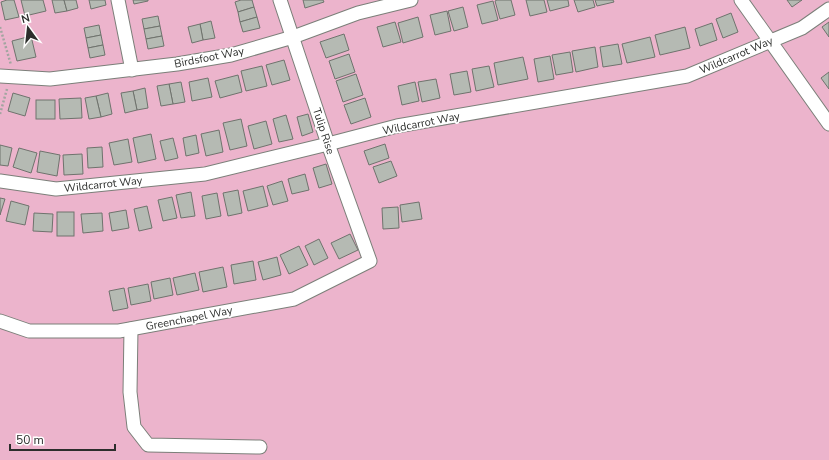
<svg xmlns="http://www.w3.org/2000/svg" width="829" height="460" font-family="'Nunito Sans',sans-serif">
<rect width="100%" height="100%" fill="#eff4ed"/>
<!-- green -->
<rect fill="#ecb4cc" x="0" y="0" width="829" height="460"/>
<!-- building -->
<g fill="#b5bab3" stroke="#6f736d">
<path d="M7,0H14L19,17L5,20L1,2Z"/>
<path d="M21,0H43L46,11L25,16Z"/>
<path d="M52,0H64L67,11L55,13Z"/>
<path d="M64,0H76L78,8L67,11Z"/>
<path d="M89,0H105L106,5L91,9Z"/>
<path d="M133,0H148V1L134,4Z"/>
<path d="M241,0H252L254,7L238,12L235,2Z"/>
<path d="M303,0H323L324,2L305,8Z"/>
<path d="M497,0H511L515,15L500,19L495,1Z"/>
<path d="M526,0H544L547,12L530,16Z"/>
<path d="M547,0H568L569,6L550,11Z"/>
<path d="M574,0H593L595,7L578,12Z"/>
<path d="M595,0H613L614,2L597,6Z"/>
<path d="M787,0H802L792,7Z"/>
<path d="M493,1L498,20L482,24L477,5Z"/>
<path d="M254,7L257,17L240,22L238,12Z"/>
<path d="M463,7L468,27L454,31L448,11Z"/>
<path d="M447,11L451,31L435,35L430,15Z"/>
<path d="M731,13L738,32L723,38L716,19Z"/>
<path d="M158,16L160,26L144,29L142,19Z"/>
<path d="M257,17L260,28L243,32L240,22Z"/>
<path d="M418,17L423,37L403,43L398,23Z"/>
<path d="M211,21L215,38L203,40L200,24Z"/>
<path d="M395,22L401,42L383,47L377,27Z"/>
<path d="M829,22V37L822,27Z"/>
<path d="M712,23L717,40L700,46L695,29Z"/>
<path d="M200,24L203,40L192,43L188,27Z"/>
<path d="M99,25L101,35L86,38L84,28Z"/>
<path d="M160,26L162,36L146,39L144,29Z"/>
<path d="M685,27L690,48L660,55L655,35Z"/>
<path d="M344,34L349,50L326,58L320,42Z"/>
<path d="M101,35L103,45L88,48L86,38Z"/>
<path d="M31,36L36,57L17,61L12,41Z"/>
<path d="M162,36L164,46L148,49L146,39Z"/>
<path d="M650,37L655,57L627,63L622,44Z"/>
<path d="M618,44L622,64L603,67L600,47Z"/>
<path d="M103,45L105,55L90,58L88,48Z"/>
<path d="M595,47L598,67L576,72L572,51Z"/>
<path d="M570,52L573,72L556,75L552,55Z"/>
<path d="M349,54L355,72L335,79L329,61Z"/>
<path d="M550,56L554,79L538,82L534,59Z"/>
<path d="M523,57L528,79L498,85L494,63Z"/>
<path d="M284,60L290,80L272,85L266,65Z"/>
<path d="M262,66L267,86L246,91L241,71Z"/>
<path d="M489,66L494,87L476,91L472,69Z"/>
<path d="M467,71L471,92L454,95L450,74Z"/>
<path d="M829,72V89L821,78Z"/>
<path d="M356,74L363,95L343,102L336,81Z"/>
<path d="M238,75L242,92L220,98L215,81Z"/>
<path d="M208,78L212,97L192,101L189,82Z"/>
<path d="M436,79L440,98L422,102L418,82Z"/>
<path d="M181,82L185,102L173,104L169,84Z"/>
<path d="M415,82L419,101L402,105L398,86Z"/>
<path d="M169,84L173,104L161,106L157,86Z"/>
<path d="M145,88L148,108L137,110L133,91Z"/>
<path d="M133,91L137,110L125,113L121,93Z"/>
<path d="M13,93L30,98L25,116L8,111Z"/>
<path d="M108,93L112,114L101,117L96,96Z"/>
<path d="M96,96L101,117L89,119L85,98Z"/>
<path d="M81,98L82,118L60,119L59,99Z"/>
<path d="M365,98L371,117L351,124L344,105Z"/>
<rect x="36" y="100" width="19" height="19"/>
<path d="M308,114L313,132L302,136L297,117Z"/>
<path d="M286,115L293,139L279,142L273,119Z"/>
<path d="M241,119L247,146L230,150L223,123Z"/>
<path d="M266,121L272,144L254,149L248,126Z"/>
<path d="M219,130L223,152L206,156L201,134Z"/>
<path d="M151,134L156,159L138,163L133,138Z"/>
<path d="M196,135L199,153L186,156L183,138Z"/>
<path d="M173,138L178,158L165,161L160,141Z"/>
<path d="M128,139L132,162L114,165L109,143Z"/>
<path d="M385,144L389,158L369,165L364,151Z"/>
<path d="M0,145L12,148L8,166L0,165Z"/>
<path d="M102,147L103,167L88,168L87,148Z"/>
<path d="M19,148L37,153L31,173L13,167Z"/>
<path d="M40,151L60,155L57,176L37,172Z"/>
<path d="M82,154L83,174L64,175L63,155Z"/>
<path d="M391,161L397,176L379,183L373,167Z"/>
<path d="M326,164L332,184L319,188L313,168Z"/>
<path d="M305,174L309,190L292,194L288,179Z"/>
<path d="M282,181L288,201L273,205L267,186Z"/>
<path d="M263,186L268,206L248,211L243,191Z"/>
<path d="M238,190L242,213L228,216L223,193Z"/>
<path d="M191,192L195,216L181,218L176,195Z"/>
<path d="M217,193L221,216L206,219L202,196Z"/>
<path d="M172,197L177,218L163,221L158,200Z"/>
<path d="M0,198L5,199L0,215Z"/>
<path d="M11,201L29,206L25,225L6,221Z"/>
<path d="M419,202L422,219L402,222L400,205Z"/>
<path d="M147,206L152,228L139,231L134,209Z"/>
<path d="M398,207L399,228L383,229L382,208Z"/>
<path d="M126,210L129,228L112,231L109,213Z"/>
<rect x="57" y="212" width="17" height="24"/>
<path d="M34,213L53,214L52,232L33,231Z"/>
<path d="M102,213L103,231L83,233L81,214Z"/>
<path d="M350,234L358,250L339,259L331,243Z"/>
<path d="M319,239L328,258L314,265L305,246Z"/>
<path d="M299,246L308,265L289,274L280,255Z"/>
<path d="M277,257L281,275L263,280L258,262Z"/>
<path d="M253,261L256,280L234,284L231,265Z"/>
<path d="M223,267L227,287L203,292L199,272Z"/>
<path d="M195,273L199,290L177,295L173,278Z"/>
<path d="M170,278L173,295L154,299L151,282Z"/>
<path d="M148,284L151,301L131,305L128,288Z"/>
<path d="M124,288L128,308L113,311L109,291Z"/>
</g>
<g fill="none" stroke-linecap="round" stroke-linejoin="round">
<!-- minor casing -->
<g stroke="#7b7f79" stroke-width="15">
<g id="minor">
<path d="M118,0L132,70"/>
<path d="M741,0L829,124"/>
<path d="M0,76L50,79L177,64L231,55L293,37L358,13L411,0"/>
<path d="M0,181L56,189L205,174L328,144L397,126L687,76L802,28L829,9"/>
<path d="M0,321L29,331H119L294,299L370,261L328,144L280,0"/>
<path d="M131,329L130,392L134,427L148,445L260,447"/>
</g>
</g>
<!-- path -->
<g stroke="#a2a5a0" stroke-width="2.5" stroke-dasharray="2 2" stroke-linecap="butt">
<path d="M0,27L11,65"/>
<path d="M0,114L7,89"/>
</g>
<!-- minor -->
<use href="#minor" stroke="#fff" stroke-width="13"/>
</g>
<g text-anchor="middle" stroke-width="3.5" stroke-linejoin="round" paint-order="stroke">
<!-- street labels -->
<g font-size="11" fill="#2c2e2c" stroke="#fff">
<text transform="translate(736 55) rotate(-23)" y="4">Wildcarrot Way</text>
<text transform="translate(209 57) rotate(-11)" y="4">Birdsfoot Way</text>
<text transform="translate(421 123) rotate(-11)" y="4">Wildcarrot Way</text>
<text transform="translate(324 131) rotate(72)" y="4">Tulip Rise</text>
<text transform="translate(103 184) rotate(-6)" y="4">Wildcarrot Way</text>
<text transform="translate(189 318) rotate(-11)" y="4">Greenchapel Way</text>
</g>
</g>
<!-- north arrow -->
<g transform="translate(28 28) rotate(345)" stroke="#ffffff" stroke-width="3" paint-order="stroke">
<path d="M0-3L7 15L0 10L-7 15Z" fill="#2c2e2c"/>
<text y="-6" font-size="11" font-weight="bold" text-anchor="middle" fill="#2c2e2c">N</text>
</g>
<!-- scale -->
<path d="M10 444v6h105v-6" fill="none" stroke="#2c2e2c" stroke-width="2"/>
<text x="16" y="444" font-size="12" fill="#2c2e2c" stroke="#ffffff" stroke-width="3" paint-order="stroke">50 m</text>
</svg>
